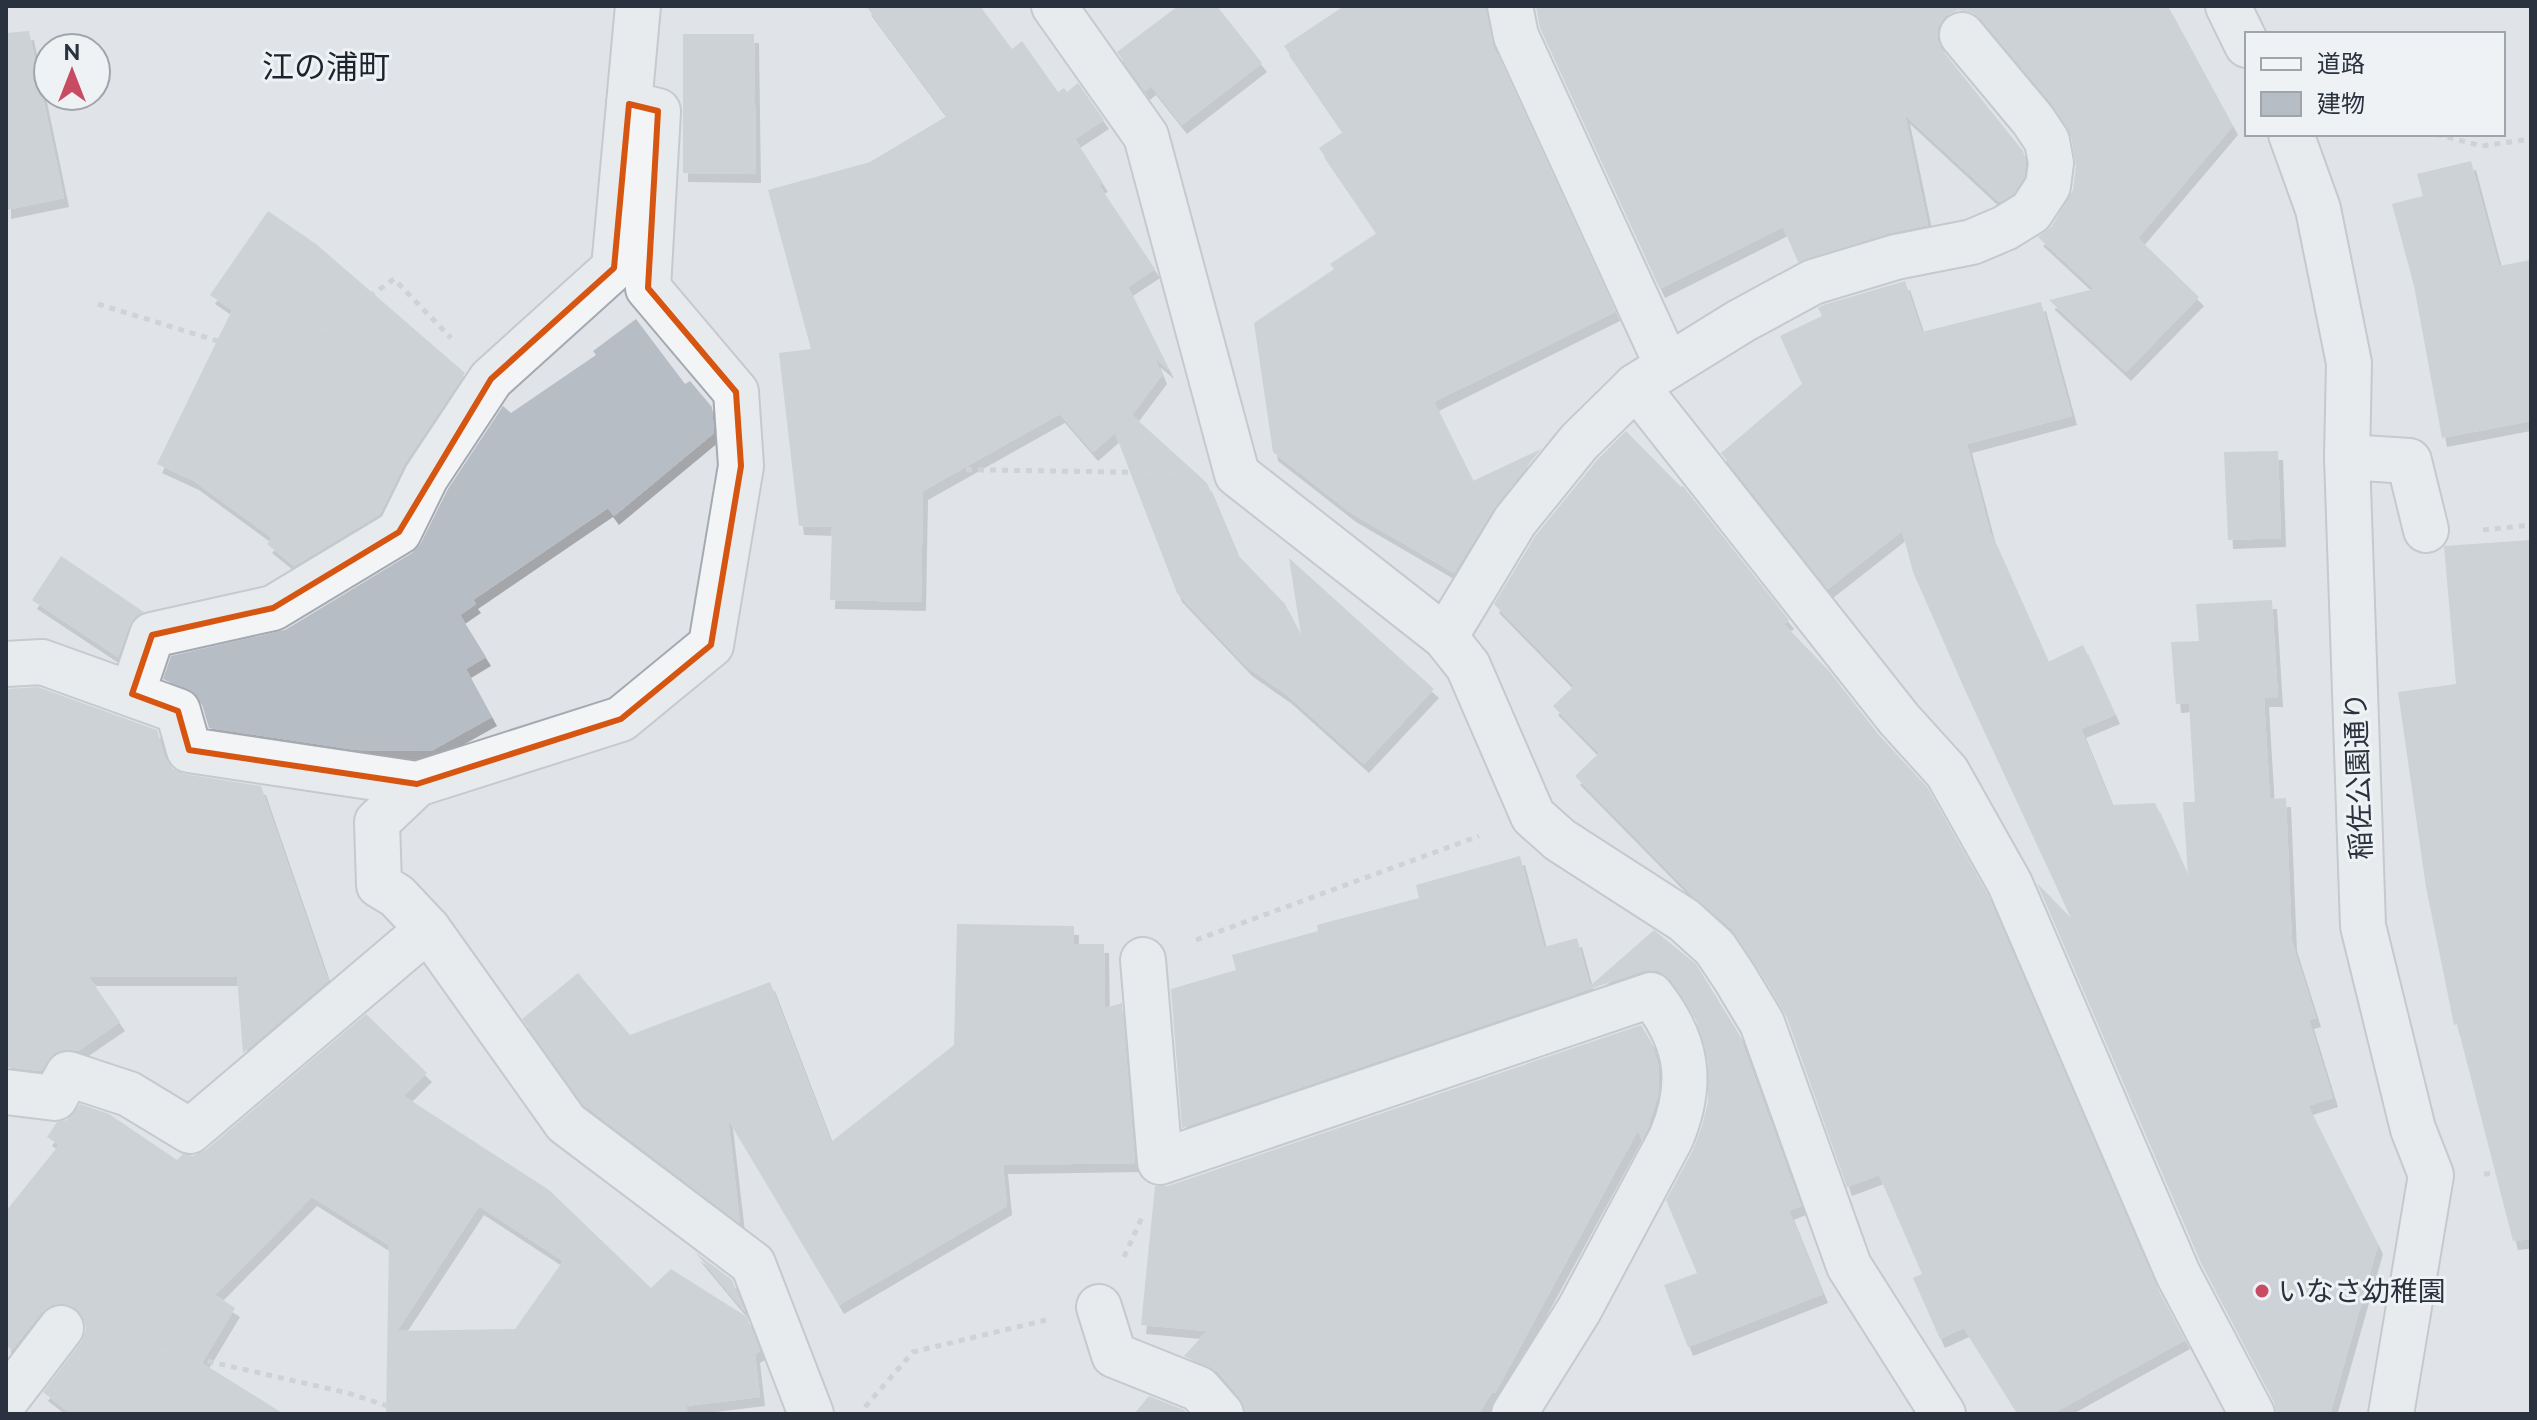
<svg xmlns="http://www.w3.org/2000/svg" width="2537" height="1420" font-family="Raleway,'Noto Sans JP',sans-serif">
<defs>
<filter id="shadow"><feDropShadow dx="5" dy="9" stdDeviation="0" flood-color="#0004"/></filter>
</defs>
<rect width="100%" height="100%" fill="#e0e3e8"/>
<!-- building -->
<g fill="#b7bdc4" fill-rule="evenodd" filter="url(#shadow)">
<path d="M866,6H980L1012,49L1022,41L1058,92L1064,88L1067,92L1078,83L1104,120L1075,139L1103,183L1099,185L1155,269L1128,287L1169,370L1155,358L1162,375L1132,415L1207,483L1237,554L1285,604L1301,635L1289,558L1434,689L1364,764L1287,695L1247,667L1177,593L1115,433L1093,452L1060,414L923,491L921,602L830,600L832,527L799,526L779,353L811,349L768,190L870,162L947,116Z"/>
<path d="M1178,6H1217L1262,63L1182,125L1151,86L1145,91L1117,52Z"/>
<path d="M1344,6H1486L1493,46L1615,312L1434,402L1473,481L1541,449L1494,508L1454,573L1351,513L1273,452L1254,323L1334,269L1330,264L1377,233L1319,148L1343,132L1284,46Z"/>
<path d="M1536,6H2168L2233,126L2138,238L2199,297L2126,372L2049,300L2094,289L2038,237L2052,226L2073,190L2076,166L2071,136L2052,104L1981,19L1971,12L1958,10L1945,16L1938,27V40L1943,51L2023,151L2026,164L2024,177L2013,194L1999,202L1905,115L1928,225L1889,233L1798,262L1783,227L1660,289L1540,28Z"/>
<path d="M29,31L64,198L6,210V33Z"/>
<path d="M683,34H754L756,174L683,173Z"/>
<path d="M2471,161L2499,266L2531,260V421L2442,438L2414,286L2392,204L2423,196L2417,174Z"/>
<path d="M268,211L316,244L465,373L405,463L380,514L294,566L267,544L272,538L194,481L157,464L232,310L210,295Z"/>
<path d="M1905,281L1922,332L2041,302L2072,416L1967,444L1990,532L2048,662L2083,645L2115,715L2081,729L2112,805L2155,803L2188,876L2183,802H2195L2189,703L2176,704L2171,642L2199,641L2196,604L2272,600L2278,698H2264L2270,799L2286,798L2292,942L2316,1018L2309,1020L2333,1098L2308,1106L2378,1245L2330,1414H2277L2274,1402L2201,1263L2037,883L2071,918L1964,688L1913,572L1902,531L1828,589L1721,453L1802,384L1780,336L1822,316L1818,308L1823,305Z"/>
<path d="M636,319L685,384L690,381L712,407L714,433L614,516L608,508L473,600L476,604L460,615L486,657L466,669L492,717L431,751L356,750L209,728L202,704L196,694L163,679L171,656L285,630L412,553L421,543L448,489L503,406L511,413L596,355L593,351Z"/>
<path d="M1626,431L1681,487L1683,486L1789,620L1784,624L1829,671L1879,735L1927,787L1988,895L2155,1284L2185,1340L2052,1414H2018L1964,1328L1940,1339L1913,1278L1922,1274L1879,1175L1847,1187L1786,1015L1756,965L1732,929L1693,896L1575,776L1599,753L1553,706L1574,686L1494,604L1536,535L1598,459Z"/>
<path d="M2278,451L2281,538L2228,540L2224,452Z"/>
<path d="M2531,540V1239L2513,1241L2457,1024L2454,1025L2426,887L2398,692L2456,684L2444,546Z"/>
<path d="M61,556L144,612L135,617L129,626L118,657L32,600Z"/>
<path d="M38,687L157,730L165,758L173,769L184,774L261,786L326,975L330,979L243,1053L237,977H89L120,1022L78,1051L65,1049L54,1053L41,1071L6,1067V689Z"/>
<path d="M1520,856L1544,947L1577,938L1590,986L1654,930L1696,964L1739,1034L1801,1206L1789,1211L1823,1294L1688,1347L1664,1285L1697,1273L1666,1200L1693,1150L1702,1126L1708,1102V1062L1695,1017L1671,980L1658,971H1643L1182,1128L1171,989L1236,970L1232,955L1318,931L1317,925L1419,898L1416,885Z"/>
<path d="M957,924L1074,926V944H1104L1105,1008L1122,1003L1135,1163L1003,1165L1007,1206L839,1305L728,1119L740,1223L584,1105L522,1019L578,973L630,1035L770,982L831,1142L954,1045Z"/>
<path d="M366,1014L427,1073L404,1096L549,1190L651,1288L671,1269L747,1317L760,1351L755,1354L760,1397L686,1406L688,1414H386L389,1245L312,1197L215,1295L235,1308L202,1363L284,1414H71L43,1392L81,1342L86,1330L84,1319L76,1308L63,1303L52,1305L41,1313L12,1350L6,1345V1211L59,1145L47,1137L57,1122L67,1120L80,1104L109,1114L177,1160L183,1154L193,1156L206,1150ZM479,1206L563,1261L515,1329L397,1331Z"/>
<path d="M1641,1025L1650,1040L1659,1067L1658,1095L1648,1128L1642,1140L1638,1130L1495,1393L1492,1392L1479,1414H1245L1240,1398L1218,1372L1184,1356L1207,1331L1141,1325L1155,1186H1168Z"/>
<path d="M695,1252L732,1280L745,1312Z"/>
<path d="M1149,1396L1184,1410L1188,1414H1134Z"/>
</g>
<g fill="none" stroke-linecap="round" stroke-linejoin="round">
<!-- minor casing -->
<g stroke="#a5aab2" stroke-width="48">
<g id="minor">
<path d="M1054,6L1146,136L1237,474L1445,637L1468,666L1533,816L1560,840L1684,920L1715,948L1735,978L1762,1023L1849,1266L1943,1414"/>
<path d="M1510,6L1516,36L1667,365"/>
<path d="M2228,6L2247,45"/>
<path d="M2291,134L2318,209L2349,363L2347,457L2363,926L2413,1129L2431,1175L2391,1414"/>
<path d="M1636,386L1899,719L1947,772L2010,884L2178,1274L2252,1414"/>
<path d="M2347,457L2409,461L2426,530"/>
<path d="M1445,637L1515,521L1579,442L1636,386L1741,321L1813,282L1896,257L1972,242L2005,228L2031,212L2048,186L2051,163L2047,141L2033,120L1962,35"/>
<path d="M6,664L42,662L178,711L189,750L417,784L621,719L711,645L741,466L736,392L648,288L658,111L629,104"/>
<path d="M132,694L152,635L273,608L399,532L426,477L491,379L614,268L638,6"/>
<path d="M417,784L377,822L379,885L397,896L428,929L566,1123L753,1264L811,1414"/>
<path d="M1143,960L1160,1162L1651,995C1688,1042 1694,1083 1671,1138L1579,1310L1514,1414"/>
<path d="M6,1092L55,1098L68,1074L129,1094L190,1131L428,929"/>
<path d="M1099,1307L1114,1355L1199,1389L1221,1414"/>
<path d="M6,1400L61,1328"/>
</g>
</g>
<!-- path -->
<g stroke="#babec2" stroke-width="5" stroke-dasharray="6 6" stroke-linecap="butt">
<path d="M2436,134L2482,146L2531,139"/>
<path d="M98,304L279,360L394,279L451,338"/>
<path d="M798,467L1180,473"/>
<path d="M2483,530L2531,525"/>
<path d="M1196,940L1479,836"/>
<path d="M2484,1174L2531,1173"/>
<path d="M1124,1257L1143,1215"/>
<path d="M114,1340L348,1393L412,1414"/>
<path d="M865,1407L913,1352L1046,1320"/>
</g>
<!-- minor -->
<use href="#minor" stroke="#f2f4f6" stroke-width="44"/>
</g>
<!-- marked area -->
<path d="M0 0H2537V1420H0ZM629,104L658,111L648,288L736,392L741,466L711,645L621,719L417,784L189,750L178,711L132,694L152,635L273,608L399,532L491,379L614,268Z" fill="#e0e3e8" fill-opacity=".55" fill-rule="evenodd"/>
<path fill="none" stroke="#d55511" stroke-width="6" stroke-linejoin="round" d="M629,104L658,111L648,288L736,392L741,466L711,645L621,719L417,784L189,750L178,711L132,694L152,635L273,608L399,532L491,379L614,268Z"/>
<!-- markers -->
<circle fill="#c74b63" stroke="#eff2f5" stroke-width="3" cx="2262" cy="1291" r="8"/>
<g text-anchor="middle" stroke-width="6" stroke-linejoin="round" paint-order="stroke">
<!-- street labels -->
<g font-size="28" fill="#29323e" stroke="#eff2f5">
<text transform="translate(2358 776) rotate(-92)" y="10">稲佐公園通り</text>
</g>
<!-- poi labels -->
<g font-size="28" fill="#29323e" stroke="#eff2f5" text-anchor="start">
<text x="2278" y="1301">いなさ幼稚園</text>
</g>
<!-- quarter labels -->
<g font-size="32" fill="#1b232f" stroke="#eff2f5">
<text x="326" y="78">江の浦町</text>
</g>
</g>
<!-- border -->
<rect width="2537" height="1420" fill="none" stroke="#29323e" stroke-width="16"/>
<!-- legend -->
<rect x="2245" y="32" width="260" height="104" fill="#eff2f5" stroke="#a0a5ac" stroke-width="2"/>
<rect x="2261" y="58" width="40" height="12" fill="#f2f4f6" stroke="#a0a5ac" stroke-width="2"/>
<text x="2317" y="72" font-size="24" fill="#29323e">道路</text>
<rect x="2261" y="92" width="40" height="24" fill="#b7bdc4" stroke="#a0a5ac" stroke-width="2"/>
<text x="2317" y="112" font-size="24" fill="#29323e">建物</text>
<!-- north arrow -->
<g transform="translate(72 72)"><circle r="38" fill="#eff2f5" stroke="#a0a5ac" stroke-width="2"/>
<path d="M0-6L14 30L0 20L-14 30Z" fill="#c74b63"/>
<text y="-12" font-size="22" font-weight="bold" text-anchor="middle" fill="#29323e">N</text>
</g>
</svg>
